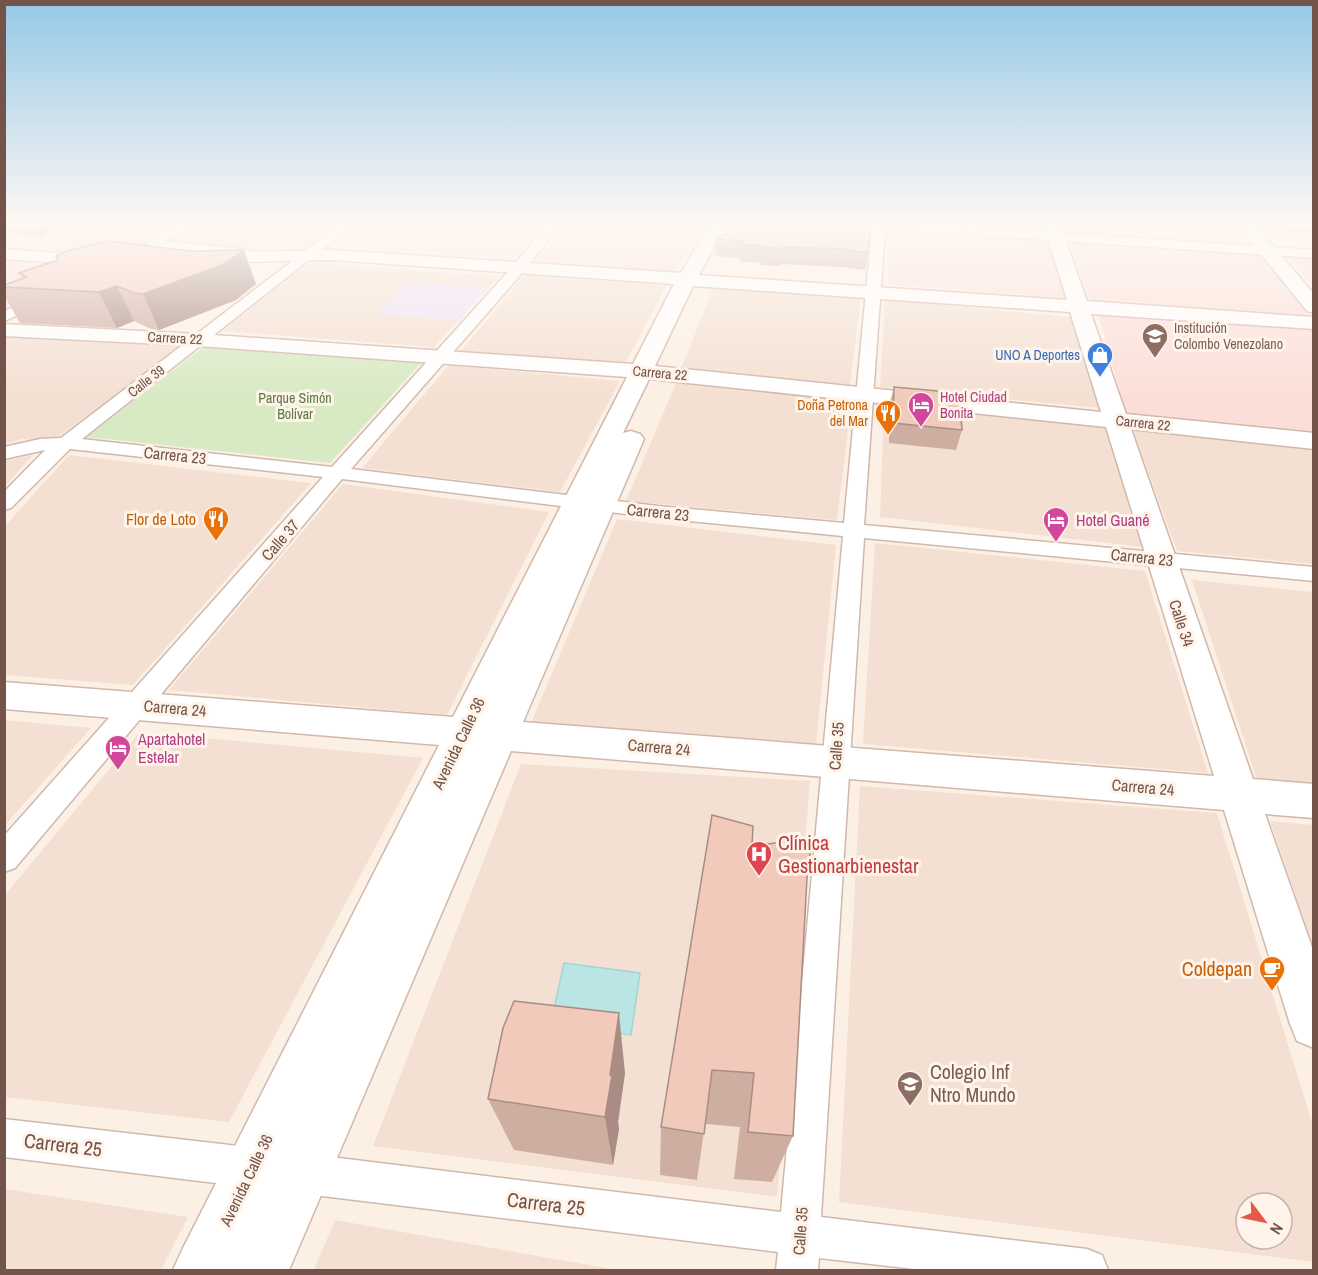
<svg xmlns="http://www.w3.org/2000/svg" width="1318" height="1275" font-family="'Archivo Narrow',sans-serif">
<rect width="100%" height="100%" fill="#fcf0e4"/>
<!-- residential -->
<g fill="#f4e0d2" fill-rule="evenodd">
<path d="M309,263L499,276L434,347L222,331Z"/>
<path d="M525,275L666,286L625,364L460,352Z"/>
<path d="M714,287L861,298L850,385L681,369Z"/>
<path d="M885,300L1071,317L1100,408L880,387Z"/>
<path d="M5,336L179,347L54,440L22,439L5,444Z"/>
<path d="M449,365L620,381L560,492L362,468Z"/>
<path d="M676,383L852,399L837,520L626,501Z"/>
<path d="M884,403L1107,425L1143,547L880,517Z"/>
<path d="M1132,428L1313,448V564L1177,551Z"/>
<path d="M33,455L5,486V461Z"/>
<path d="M69,455L311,483L133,685L5,675V526Z"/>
<path d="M343,484L549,512L447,715L169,690Z"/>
<path d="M617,519L836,545L816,745L531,723Z"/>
<path d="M875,543L1145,571L1208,773L863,744Z"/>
<path d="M1192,580L1313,592V786L1258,783Z"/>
<path d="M5,720L91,728L5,825L4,720Z"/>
<path d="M140,732L423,758L229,1122L5,1097V895Z"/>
<path d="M521,764L810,781L777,1197L373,1146Z"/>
<path d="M860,786L1217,813L1313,1126V1262L839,1202ZM1246,1203H1282V1239H1246Z"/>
<path d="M1270,821L1313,825V946Z"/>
<path d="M4,1189H5L188,1217L161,1270H5Z"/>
<path d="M335,1220L617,1270H314Z"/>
</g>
<!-- commercial -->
<g fill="#fcded8">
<path d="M23,222H188L121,254L5,246L4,229Z"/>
<path d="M203,222H343L308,247L246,250L167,241Z"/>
<path d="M361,222H545L516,256L330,246Z"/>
<path d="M568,222H711L703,228L676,271L537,261Z"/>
<path d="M1061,222H1234L1254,248L1066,234Z"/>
<path d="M891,228L1047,239L1066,298L888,284Z"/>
<path d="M1068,242L1260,255L1308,315L1091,299Z"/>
<path d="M1287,256L1313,258V287Z"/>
<path d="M5,261L94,268L5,312Z"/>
<path d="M1098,314L1313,330V435L1127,416Z"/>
</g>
<!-- education -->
<path fill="#ede1f8" d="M410,281L488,288L458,321L376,313Z"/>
<!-- green -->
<path fill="#d7eac3" d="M203,347L422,362L330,463L87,437Z"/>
<!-- water -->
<path fill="#b9e5e5" stroke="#9fd6d7" stroke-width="1.5" d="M564,963L640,973L631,1035L551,1023Z"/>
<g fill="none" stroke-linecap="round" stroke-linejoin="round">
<!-- street casing -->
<g stroke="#cfb8ae" stroke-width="3">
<g id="street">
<path d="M185,222H200L166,241L248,250L255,254L248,258L152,247L146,243Z"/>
<path d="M343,222H357L82,439L332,467L514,265L550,222H562L524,271L351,469L658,506L844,523L872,228L843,226L837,222H895L1314,250V258L885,229L864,525L1314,567V581L864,538L821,1217L1087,1249L1102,1255L1108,1270H923L819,1258L818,1270H776L778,1252L298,1193L284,1187L278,1173L284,1159L298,1153L781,1212L843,536L658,518L342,479L15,868L4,872V836L323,477L70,449L11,508L4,510V492L45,450L4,459V447L40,439L61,438Z"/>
<path d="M43,295L48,296L50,299L48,302L4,321V311Z"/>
<path d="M4,1119L257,1148L271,1154L277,1168L271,1182L257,1188L4,1157Z"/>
</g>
</g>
<!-- secondary casing -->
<g stroke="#d2b7ab" stroke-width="3">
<g id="secondary">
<path d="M716,222H734L719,238L699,275L1067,300L1043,222H1059L1087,301L1314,317V329L1091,314L1126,414L1314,433V449L1131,429L1253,779L1314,784V818L1265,814L1314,953V1048L1297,1041L1290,1024L1224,810L511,751L289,1270H173L182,1250L439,745L4,709V682L453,717L627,377L199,346L4,336V324L199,334L633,364L674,284L333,260L202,263L196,262L193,258L196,254L202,253L333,250L681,273L706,231ZM693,286L1070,312L1101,412L655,366ZM649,379L1106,427L1214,776L523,722L644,439L640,434L631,431L623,433Z"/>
<path d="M1235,222H1252L1314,294V313L1307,311Z"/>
<path d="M4,249L102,256L108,257L111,261L108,265L102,266L4,259Z"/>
</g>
</g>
<!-- street -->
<use href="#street" fill="#fff" fill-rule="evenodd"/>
<!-- secondary -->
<use href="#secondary" fill="#fff" fill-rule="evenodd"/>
</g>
<!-- wall -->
<g fill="#cfaea2">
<path d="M4,222H70L40,237L4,234Z"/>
<path d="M746,222L868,253L865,270L842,267L781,264V266L761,265V263L740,261L741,258L715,256L716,239Z"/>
<path d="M927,222H1041L1039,229Z"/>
<path d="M1280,222H1314V233L1289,232Z"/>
<path d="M19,273L256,284L236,300L159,330L151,329L134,321L117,328L20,323L4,295V285L22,279Z"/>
<path d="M894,387L962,430L956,450L889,443V406Z"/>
<path d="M752,846L807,878L793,1136L772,1182L734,1179L740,1127L705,1124L697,1180L660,1175L661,1127Z"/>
<path d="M625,1073L618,1122L619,1129L613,1165L514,1150L488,1099Z"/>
</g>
<!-- shaded-wall -->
<g fill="#a98d84">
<path d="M32,222H70L40,237Z"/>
<path d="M244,250L256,284L236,300L159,330L143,294Z"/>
<path d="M117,286L134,321L117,328L99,292Z"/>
<path d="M619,1013L625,1073L618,1122L619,1129L613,1165L605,1117L610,1075Z"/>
</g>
<!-- building -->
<g fill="#f1cabc" stroke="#a98d84" stroke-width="1.5">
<path d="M746,222H871L868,253L845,249L782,247L783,249L762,247V246L741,244L743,241L716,239Z"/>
<path d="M107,241L191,251L244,250L222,265L143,294L134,293L117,286L99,292L4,287V285L27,277L19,273L58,260L56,256L64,252Z"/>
<path d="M894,387L959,393L962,430L893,423Z"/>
<path d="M712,815L753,826L752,846L812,838L807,878L793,1136L748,1132L754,1073L712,1070L704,1134L661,1127Z"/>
<path d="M514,1001L619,1013L610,1075H612L605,1117L488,1099L503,1028Z"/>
</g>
<!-- sky -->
<linearGradient id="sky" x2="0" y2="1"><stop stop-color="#95c8e7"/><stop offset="0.56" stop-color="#fef8f3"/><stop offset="1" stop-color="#fef8f3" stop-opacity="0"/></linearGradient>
<rect width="1318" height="400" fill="url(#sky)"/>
<!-- icons -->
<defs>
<g id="school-pin" transform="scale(1.35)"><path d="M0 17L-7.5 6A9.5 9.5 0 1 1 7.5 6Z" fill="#8d6e63" stroke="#fff4ea"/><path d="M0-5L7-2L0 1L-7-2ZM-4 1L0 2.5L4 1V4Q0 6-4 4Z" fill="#fff"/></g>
<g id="shop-pin" transform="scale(1.35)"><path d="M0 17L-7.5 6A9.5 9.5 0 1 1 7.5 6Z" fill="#3f7fe0" stroke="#fff4ea"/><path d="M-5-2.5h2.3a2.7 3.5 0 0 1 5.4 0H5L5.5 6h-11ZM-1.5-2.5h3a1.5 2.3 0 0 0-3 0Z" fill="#fff"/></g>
<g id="hotel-pin" transform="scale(1.35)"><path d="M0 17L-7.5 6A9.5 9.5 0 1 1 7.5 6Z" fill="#d1479c" stroke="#fff4ea"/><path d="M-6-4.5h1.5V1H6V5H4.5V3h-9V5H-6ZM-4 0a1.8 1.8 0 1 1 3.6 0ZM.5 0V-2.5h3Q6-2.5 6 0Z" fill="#fff"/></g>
<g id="restaurant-pin" transform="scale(1.35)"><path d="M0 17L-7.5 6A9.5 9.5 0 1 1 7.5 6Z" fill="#e8710a" stroke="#fff4ea"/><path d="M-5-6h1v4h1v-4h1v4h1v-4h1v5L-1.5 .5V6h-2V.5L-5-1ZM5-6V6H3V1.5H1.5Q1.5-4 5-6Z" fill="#fff"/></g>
<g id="hospital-pin" transform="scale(1.35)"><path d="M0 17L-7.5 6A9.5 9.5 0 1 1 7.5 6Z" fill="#e0444e" stroke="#fff4ea"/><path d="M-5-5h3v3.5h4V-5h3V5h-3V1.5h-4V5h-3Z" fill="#fff"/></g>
<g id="cafe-pin" transform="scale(1.35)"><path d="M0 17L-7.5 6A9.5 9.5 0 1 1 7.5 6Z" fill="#e8710a" stroke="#fff4ea"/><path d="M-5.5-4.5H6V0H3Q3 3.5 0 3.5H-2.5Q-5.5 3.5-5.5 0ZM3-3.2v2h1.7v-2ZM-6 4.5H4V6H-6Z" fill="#fff"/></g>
</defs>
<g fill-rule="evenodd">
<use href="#school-pin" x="1155" y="336"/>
<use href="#shop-pin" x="1100" y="355"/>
<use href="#hotel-pin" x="921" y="405"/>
<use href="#restaurant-pin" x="888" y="413"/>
<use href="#restaurant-pin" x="216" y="519"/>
<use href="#hotel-pin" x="1056" y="520"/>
<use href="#hotel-pin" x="118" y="748"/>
<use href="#hospital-pin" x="759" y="854"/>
<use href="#cafe-pin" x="1272" y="969"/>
<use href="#school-pin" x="910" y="1084"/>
</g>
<g text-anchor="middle" stroke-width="6" stroke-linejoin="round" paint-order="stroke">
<!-- far-education labels -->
<g font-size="14" fill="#785e54" stroke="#fff4ea" text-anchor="start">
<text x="1174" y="333">Institución<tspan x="1174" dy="16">Colombo Venezolano</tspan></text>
</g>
<!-- far-street labels -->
<g font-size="14" fill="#74544a" stroke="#fff4ea">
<text transform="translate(175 338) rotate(3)" y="5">Carrera 22</text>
<text transform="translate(660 373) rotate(5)" y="5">Carrera 22</text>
<text transform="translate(146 381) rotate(-38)" y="5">Calle 39</text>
<text transform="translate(1143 423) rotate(6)" y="5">Carrera 22</text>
</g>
<!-- far-shop labels -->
<g font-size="14" fill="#366cbe" stroke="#fff4ea" text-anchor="end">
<text x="1080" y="360">UNO A Deportes</text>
</g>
<!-- far-hotel labels -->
<g font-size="14" fill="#b23c85" stroke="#fff4ea" text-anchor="start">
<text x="940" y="402">Hotel Ciudad<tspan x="940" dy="16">Bonita</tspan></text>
</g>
<!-- far-park labels -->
<g font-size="14" fill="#5a7a42" stroke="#fff4ea">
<text x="295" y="403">Parque Simón<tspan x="295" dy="16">Bolívar</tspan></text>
</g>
<!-- far-food labels -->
<g font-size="14" fill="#c56008" stroke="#fff4ea" text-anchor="end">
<text x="868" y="410">Doña Petrona<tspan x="868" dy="16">del Mar</tspan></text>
</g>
<!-- street labels -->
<g font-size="16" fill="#74544a" stroke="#fff4ea">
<text transform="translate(175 455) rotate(6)" y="6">Carrera 23</text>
<text transform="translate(658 512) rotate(6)" y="6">Carrera 23</text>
<text transform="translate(280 540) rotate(-49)" y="6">Calle 37</text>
<text transform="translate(1142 557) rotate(6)" y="6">Carrera 23</text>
<text transform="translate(1182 623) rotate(72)" y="6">Calle 34</text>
<text transform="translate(175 708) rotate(5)" y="6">Carrera 24</text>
<text transform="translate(458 743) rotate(-64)" y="6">Avenida Calle 36</text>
<text transform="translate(836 746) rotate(-86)" y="6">Calle 35</text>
<text transform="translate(659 747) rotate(5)" y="6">Carrera 24</text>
<text transform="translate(1143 787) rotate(5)" y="6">Carrera 24</text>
<text transform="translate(246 1180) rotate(-64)" y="6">Avenida Calle 36</text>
<text transform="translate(800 1231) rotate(-86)" y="6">Calle 35</text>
</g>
<!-- food labels -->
<g font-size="16" fill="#c56008" stroke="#fff4ea" text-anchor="end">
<text x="196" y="525">Flor de Loto</text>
</g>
<!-- hotel labels -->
<g font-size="16" fill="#b23c85" stroke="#fff4ea" text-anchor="start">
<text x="1076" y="526">Hotel Guané</text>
<text x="138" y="745">Apartahotel<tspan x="138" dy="18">Estelar</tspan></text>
</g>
<!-- near-health labels -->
<g font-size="20" fill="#be3a42" stroke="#fff4ea" text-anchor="start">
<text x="778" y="850">Clínica<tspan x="778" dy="23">Gestionarbienestar</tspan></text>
</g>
<!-- near-food labels -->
<g font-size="20" fill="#c56008" stroke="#fff4ea" text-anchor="end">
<text x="1252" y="976">Coldepan</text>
</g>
<!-- near-education labels -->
<g font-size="20" fill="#785e54" stroke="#fff4ea" text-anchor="start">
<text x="930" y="1079">Colegio Inf<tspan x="930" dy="23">Ntro Mundo</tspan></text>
</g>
<!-- near-street labels -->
<g font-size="20" fill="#74544a" stroke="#fff4ea">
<text transform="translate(63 1145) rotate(7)" y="7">Carrera 25</text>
<text transform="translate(546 1204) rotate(7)" y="7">Carrera 25</text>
</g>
</g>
<!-- border -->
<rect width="1318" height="1275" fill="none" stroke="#74544a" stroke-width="12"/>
<!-- north arrow -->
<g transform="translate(1264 1221) rotate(122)"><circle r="28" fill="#fff4ea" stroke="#c7b4aa" stroke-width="1.5"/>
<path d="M0-4.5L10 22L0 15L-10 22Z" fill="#e5594a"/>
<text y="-9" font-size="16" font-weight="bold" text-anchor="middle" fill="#74544a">N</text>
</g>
</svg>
